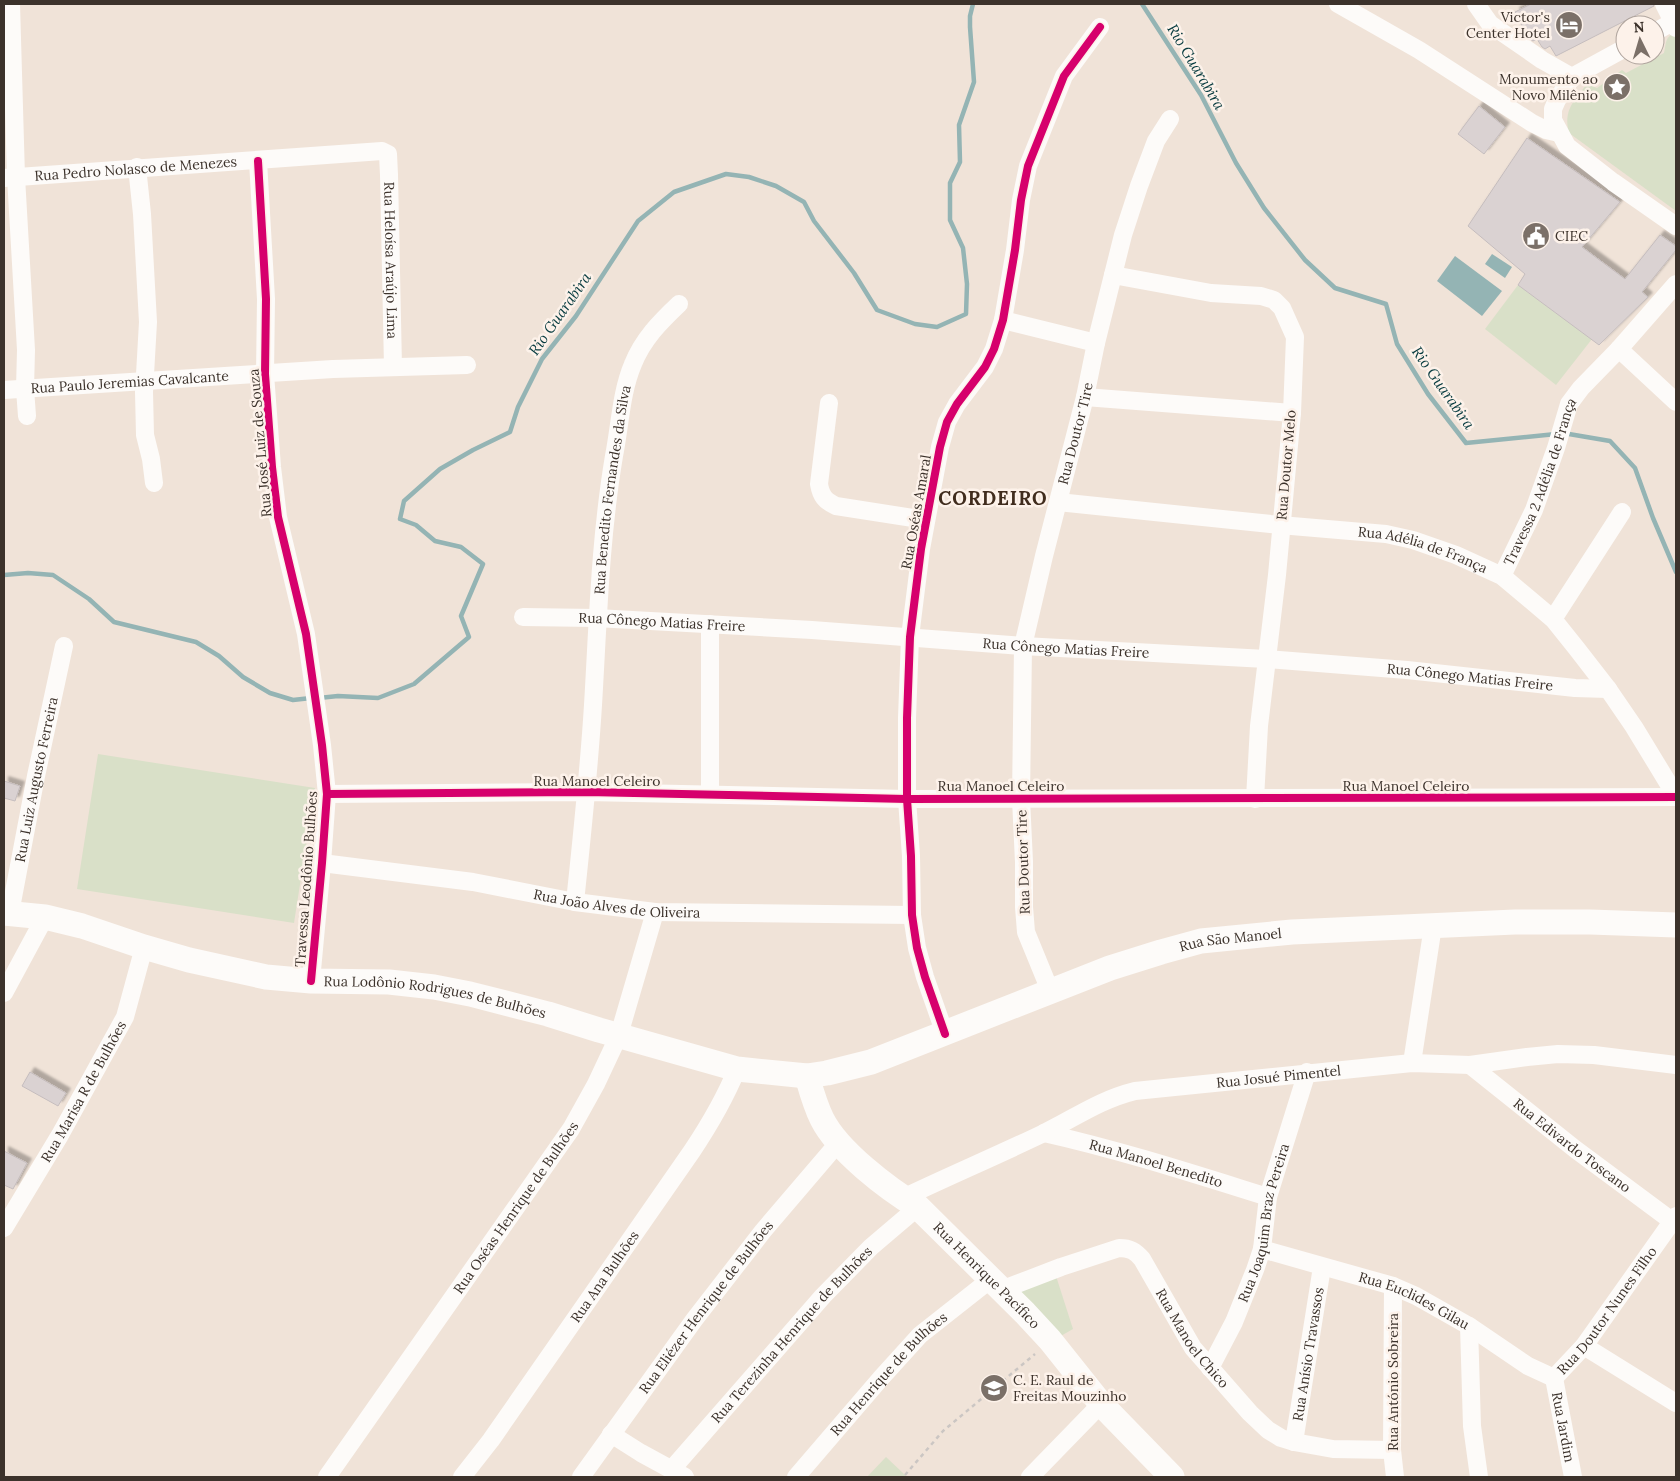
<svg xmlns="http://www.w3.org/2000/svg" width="1680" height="1481" font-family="Lora,serif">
<defs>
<filter id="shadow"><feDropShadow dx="4.5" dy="-4.5" stdDeviation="1" flood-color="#0004"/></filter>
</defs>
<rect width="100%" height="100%" fill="#f0e3d8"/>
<!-- green -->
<g fill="#d9e0c8">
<path d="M1675,33L1676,35V211L1569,133C1563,110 1574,101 1587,84L1597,88L1622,70L1626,73L1664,53C1666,44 1665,36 1675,33Z"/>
<path d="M1518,285L1592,339L1556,385L1485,329Z"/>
<path d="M98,754L315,788L294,923L77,889Z"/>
<path d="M1056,1276L1073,1329L1059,1337L1015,1292Z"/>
<path d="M886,1457L905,1475L907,1477H867Z"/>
</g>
<!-- water -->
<g fill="#94b4b4">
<path d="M1492,254L1512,267L1505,278L1485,264Z"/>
<path d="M1455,256L1502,291L1482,316L1437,281Z"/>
</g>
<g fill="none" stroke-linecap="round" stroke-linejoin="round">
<!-- stream -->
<g stroke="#94b4b4" stroke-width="4.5">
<path d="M1142,4L1201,95L1236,163L1264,208L1305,260L1335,288L1386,304L1397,344L1428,394L1466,443L1556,434"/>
<path d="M1563,433L1610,441L1635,468L1653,518L1676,572"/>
<path d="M4,575L28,573L53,575L89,599L114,622L196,642L219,656L243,677L270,693L293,700L311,698"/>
<path d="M319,698L338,696L378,698L414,684L469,637L461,616L483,564L461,547L435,541L416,525L400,519L404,501L440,469L473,450L510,432L518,407L542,359L576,316L638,221L674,192L726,174L749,177L776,186L804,202L814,221L854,273L877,310L915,324L937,327L966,314L967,284L963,248L950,220V183L960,162L959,125L974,82L970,27V16L973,4"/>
</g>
</g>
<!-- building -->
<g fill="#dad2d2" stroke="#c5bdbe" filter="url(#shadow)">
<path d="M1531,4H1653L1654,6L1556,56L1550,46L1545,49L1542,47L1537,39L1533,41L1528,38L1515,12Z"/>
<path d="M1479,106L1505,127L1484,154L1458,134Z"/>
<path d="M1527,138L1620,202L1582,247L1625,279L1660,235L1676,246V250L1642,292L1648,297L1599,345L1518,285L1525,274L1468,226Z"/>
<path d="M4,781L20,786L15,801L4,798Z"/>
<path d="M30,1072L66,1093L58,1106L22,1086Z"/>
<path d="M4,1151L27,1163L13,1189L4,1185Z"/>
</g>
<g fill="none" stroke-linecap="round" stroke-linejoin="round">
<!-- path -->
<path stroke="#cbc6c3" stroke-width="2.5" stroke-dasharray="4 4" stroke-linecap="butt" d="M905,1475L943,1431L1035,1354"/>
<!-- street -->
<g stroke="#fdfbf9" stroke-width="18">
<path d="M11,4L16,177L26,350L25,389L27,416"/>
<path d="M1338,4L1419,50L1532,123L1546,130L1559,133"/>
<path d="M1476,4L1490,24L1542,60L1572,77"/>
<path d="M1664,4L1676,28"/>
<path d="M1655,32L1676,20"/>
<path d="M1625,48L1572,77L1557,100L1553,109V120L1567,146L1613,182L1676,226"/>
<path d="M258,161L266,299L265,374L272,467L278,517L306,634L322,745L327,794L322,863L311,981"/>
<path d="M137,167L142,214L148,322L144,392L145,435L151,459L154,483"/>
<path id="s1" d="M4,178L382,151L388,154L389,175L393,367"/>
<path d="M1113,275L1211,293L1261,296L1274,300L1282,308L1295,337L1292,413L1277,575L1259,726L1255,799"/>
<path d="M1003,320L1096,343"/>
<path d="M1619,349L1676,402"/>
<path id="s2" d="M4,390L333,369L467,365"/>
<path d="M1085,397L1292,413"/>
<path d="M829,403L819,484C821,496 825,501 836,506L926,520"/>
<path id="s3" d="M1058,502L1280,525L1386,534L1413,540L1456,555L1502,576L1553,619L1577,649L1608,689L1634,727L1676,796"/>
<path id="s4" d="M1502,576L1534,510L1556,448L1569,404L1581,388L1619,349L1676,284"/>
<path id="s5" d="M523,617L596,618L812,630L1023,646L1266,659L1407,670L1575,688L1608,689"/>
<path d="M1553,619L1622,512"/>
<path d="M327,794L587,792L907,799L1676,797"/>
<path d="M710,794V624"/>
<path id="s6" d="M322,863L473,882L575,902L655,912L912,915"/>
<path id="s7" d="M575,902C582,836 589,771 593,705C598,622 600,539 614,456C620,426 621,392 633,364C643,339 660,322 679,304"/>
<path id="s8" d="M10,913L36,776L64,646"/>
<path d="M4,993L45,917"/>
<path id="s9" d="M1051,993L1026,932L1024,907V862L1021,799L1023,646L1044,556L1085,397L1096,343L1123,235L1139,186L1156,141L1170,119"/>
<path d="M945,1034L925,977L917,948L912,915L911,856L907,799V718L910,637L921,549L940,447L947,422L957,404L985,367L994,349L1003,320L1015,250L1021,200L1028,166L1064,76L1100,27"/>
<path d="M1412,1063L1433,926"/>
<path id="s10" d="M1470,1065L1575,1149L1676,1224"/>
<path id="s11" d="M1044,1133C1120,1150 1194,1174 1268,1197"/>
<path id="s12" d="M903,1198C949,1176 996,1156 1042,1134C1075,1118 1099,1100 1135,1091L1412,1063L1470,1065L1527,1057L1558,1054L1594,1055L1676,1065"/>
<path id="s13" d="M4,1228L60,1135L125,1017L144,947"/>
<path id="s14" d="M1262,1249L1393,1286L1416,1296L1469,1326L1528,1366L1554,1378"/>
<path d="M1393,1286L1392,1450L1395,1477"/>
<path id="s15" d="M1001,1290L1061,1267L1119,1248C1130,1248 1135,1251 1142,1259L1193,1348L1250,1413L1268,1430L1281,1438L1294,1442L1333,1449L1392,1450"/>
<path d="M1469,1326L1472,1426L1479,1477"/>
<path d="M1584,1346L1676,1403"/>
<path id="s16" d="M1210,1368L1234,1322L1255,1270L1262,1249L1268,1197L1307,1072"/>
<path id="s17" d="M1554,1378L1584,1346L1676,1216"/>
<path id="s18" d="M1554,1378L1573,1477"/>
<path d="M611,1434L641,1453L685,1477"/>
<path id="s19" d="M1294,1442L1322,1267"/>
<path id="s20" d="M672,1469L823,1296L871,1247L918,1207"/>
<path id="s21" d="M327,1477L571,1129L596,1084L619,1035L655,912"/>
<path id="s22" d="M462,1477L491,1440L692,1151C710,1124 725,1098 737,1069"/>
<path id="s23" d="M581,1477L694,1320L763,1231L839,1142"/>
<path id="s24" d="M796,1477L881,1378L920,1335L991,1279"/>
<path d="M1030,1477L1101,1404"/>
</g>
<!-- secondary -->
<g stroke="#fdfbf9" stroke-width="25">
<path id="s25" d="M4,913L45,917L82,926L144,947L189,960L266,977L311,981L389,982L434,987L470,994L548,1014L599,1030L737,1069L807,1076L827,1073L871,1062L1110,968L1161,952L1201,941L1292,932L1515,922H1590L1676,925"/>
<path id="s26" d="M807,1076C811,1090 815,1105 822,1119C838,1151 888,1189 918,1207L1025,1313L1050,1340L1101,1404L1172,1477"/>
</g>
<!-- cycleway casing -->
<g stroke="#fdf2ea" stroke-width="11">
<g id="cycleway">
<path d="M258,161L266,299L265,374L272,467L278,517L306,634L322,745L327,794L322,863L311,981"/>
<path d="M327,794L587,792L907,799L1676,797"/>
<path d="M945,1034L925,977L917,948L912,915L911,856L907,799V718L910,637L921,549L940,447L947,422L957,404L985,367L994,349L1003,320L1015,250L1021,200L1028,166L1064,76L1100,27"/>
</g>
</g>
<!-- cycleway -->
<use href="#cycleway" stroke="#d6006c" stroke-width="8"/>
</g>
<!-- icons -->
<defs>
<g id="hotel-disc" transform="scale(1.4375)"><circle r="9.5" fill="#7b7068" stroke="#fdf2ea"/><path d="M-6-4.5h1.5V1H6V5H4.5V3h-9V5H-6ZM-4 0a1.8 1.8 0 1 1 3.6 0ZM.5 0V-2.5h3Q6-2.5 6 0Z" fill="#fff"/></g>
<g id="sight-disc" transform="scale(1.4375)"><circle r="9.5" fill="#7b7068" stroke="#fdf2ea"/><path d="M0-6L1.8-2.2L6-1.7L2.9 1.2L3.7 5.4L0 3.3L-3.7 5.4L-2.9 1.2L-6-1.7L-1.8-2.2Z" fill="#fff"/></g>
<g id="civic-disc" transform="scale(1.4375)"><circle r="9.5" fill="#7b7068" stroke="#fdf2ea"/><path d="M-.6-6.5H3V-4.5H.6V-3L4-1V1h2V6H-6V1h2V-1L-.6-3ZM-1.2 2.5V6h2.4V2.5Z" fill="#fff"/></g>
<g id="school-disc" transform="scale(1.4375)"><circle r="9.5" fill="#7b7068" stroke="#fdf2ea"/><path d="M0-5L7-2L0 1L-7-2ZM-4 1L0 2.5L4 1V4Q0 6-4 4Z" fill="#fff"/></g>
</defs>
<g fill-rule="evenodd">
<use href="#hotel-disc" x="1569" y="25"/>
<use href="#sight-disc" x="1617" y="87"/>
<use href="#civic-disc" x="1536" y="236"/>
<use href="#school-disc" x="994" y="1388"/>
</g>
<g text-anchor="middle" stroke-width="5" stroke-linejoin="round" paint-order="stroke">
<!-- poi labels -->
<g font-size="14" fill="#3c322b" stroke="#fdf2ea" text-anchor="end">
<text x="1550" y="22">Victor's<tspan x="1550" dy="16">Center Hotel</tspan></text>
<text x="1598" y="84">Monumento ao<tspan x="1598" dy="16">Novo Milênio</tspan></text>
<text x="1555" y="241" text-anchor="start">CIEC</text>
<text x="1013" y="1385" text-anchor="start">C. E. Raul de<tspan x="1013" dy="16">Freitas Mouzinho</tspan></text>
</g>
<!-- street labels -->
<g font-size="14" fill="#3c322b" stroke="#fdf2ea">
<text dy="5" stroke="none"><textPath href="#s1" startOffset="132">Rua Pedro Nolasco de Menezes</textPath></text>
<text dy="5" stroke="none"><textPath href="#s1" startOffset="492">Rua Heloísa Araújo Lima</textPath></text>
<text dy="5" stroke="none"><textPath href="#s2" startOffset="126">Rua Paulo Jeremias Cavalcante</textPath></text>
<text dy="5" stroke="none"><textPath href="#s9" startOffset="571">Rua Doutor Tire</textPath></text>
<text transform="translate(260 443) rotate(-95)" y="5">Rua José Luiz de Souza</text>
<text transform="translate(1286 465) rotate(-85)" y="5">Rua Doutor Melo</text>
<text dy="5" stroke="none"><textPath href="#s4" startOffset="102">Travessa 2 Adélia de França</textPath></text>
<text dy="5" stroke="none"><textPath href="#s7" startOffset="414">Rua Benedito Fernandes da Silva</textPath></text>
<text transform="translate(916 512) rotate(-80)" y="5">Rua Oséas Amaral</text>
<text dy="5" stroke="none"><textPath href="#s3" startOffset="369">Rua Adélia de França</textPath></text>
<text dy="5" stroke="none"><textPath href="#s5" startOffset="139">Rua Cônego Matias Freire</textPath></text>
<text dy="5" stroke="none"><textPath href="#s5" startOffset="544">Rua Cônego Matias Freire</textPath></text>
<text dy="5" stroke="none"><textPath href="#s5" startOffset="949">Rua Cônego Matias Freire</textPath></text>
<text dy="5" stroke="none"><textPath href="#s8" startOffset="136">Rua Luiz Augusto Ferreira</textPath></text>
<text x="597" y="786">Rua Manoel Celeiro</text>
<text x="1001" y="791">Rua Manoel Celeiro</text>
<text x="1406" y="791">Rua Manoel Celeiro</text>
<text transform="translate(1023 862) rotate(-92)" y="5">Rua Doutor Tire</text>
<text transform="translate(306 879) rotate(-86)" y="5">Travessa Leodônio Bulhões</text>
<text dy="5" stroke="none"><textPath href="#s6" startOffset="298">Rua João Alves de Oliveira</textPath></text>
<text dy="5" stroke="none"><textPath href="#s25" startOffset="1270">Rua São Manoel</textPath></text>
<text dy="5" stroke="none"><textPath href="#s25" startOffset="441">Rua Lodônio Rodrigues de Bulhões</textPath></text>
<text dy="5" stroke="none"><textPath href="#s12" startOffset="400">Rua Josué Pimentel</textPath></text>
<text dy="5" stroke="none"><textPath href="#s13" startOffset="158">Rua Marisa R de Bulhões</textPath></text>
<text dy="5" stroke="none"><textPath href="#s10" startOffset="130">Rua Edivardo Toscano</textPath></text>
<text dy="5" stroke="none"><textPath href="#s11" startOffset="116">Rua Manoel Benedito</textPath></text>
<text dy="5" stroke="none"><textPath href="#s21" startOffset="329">Rua Oséas Henrique de Bulhões</textPath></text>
<text dy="5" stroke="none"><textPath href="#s16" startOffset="156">Rua Joaquim Braz Pereira</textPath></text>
<text dy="5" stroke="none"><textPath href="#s26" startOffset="274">Rua Henrique Pacífico</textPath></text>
<text dy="5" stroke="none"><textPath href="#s22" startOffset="246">Rua Ana Bulhões</textPath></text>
<text dy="5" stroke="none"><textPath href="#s14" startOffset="161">Rua Euclides Gilau</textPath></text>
<text dy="5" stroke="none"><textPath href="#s23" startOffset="211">Rua Eliézer Henrique de Bulhões</textPath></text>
<text dy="5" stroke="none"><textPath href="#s17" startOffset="86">Rua Doutor Nunes Filho</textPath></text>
<text dy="5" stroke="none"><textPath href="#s20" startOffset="180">Rua Terezinha Henrique de Bulhões</textPath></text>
<text dy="5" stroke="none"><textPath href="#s15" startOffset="246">Rua Manoel Chico</textPath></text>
<text dy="5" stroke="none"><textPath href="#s19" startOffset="89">Rua Anísio Travassos</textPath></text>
<text dy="5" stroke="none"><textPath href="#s24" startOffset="139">Rua Henrique de Bulhões</textPath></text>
<text transform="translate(1393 1382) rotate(-90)" y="5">Rua António Sobreira</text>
<text dy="5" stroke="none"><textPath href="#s18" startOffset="50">Rua Jardim</textPath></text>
</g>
<!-- water labels -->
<g font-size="15" font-style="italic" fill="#073b3f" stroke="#fdf2ea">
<text transform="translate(1196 67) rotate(59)" y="5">Rio Guarabira</text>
<text transform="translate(560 314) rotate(-55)" y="5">Rio Guarabira</text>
<text transform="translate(1443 388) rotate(55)" y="5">Rio Guarabira</text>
</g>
<!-- district labels -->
<g font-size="19" font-weight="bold" letter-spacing="1" fill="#402c1d" stroke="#fdf2ea">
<text x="993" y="505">CORDEIRO</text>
</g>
</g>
<!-- border -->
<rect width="1680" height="1481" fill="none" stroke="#3c322b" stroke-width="10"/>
<!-- north arrow -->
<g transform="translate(1640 40) rotate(355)"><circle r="24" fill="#fdf2ea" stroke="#b0a59e"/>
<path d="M0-4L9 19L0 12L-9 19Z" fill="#7b7068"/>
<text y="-8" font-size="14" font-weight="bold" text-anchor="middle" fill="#3c322b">N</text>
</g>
</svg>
